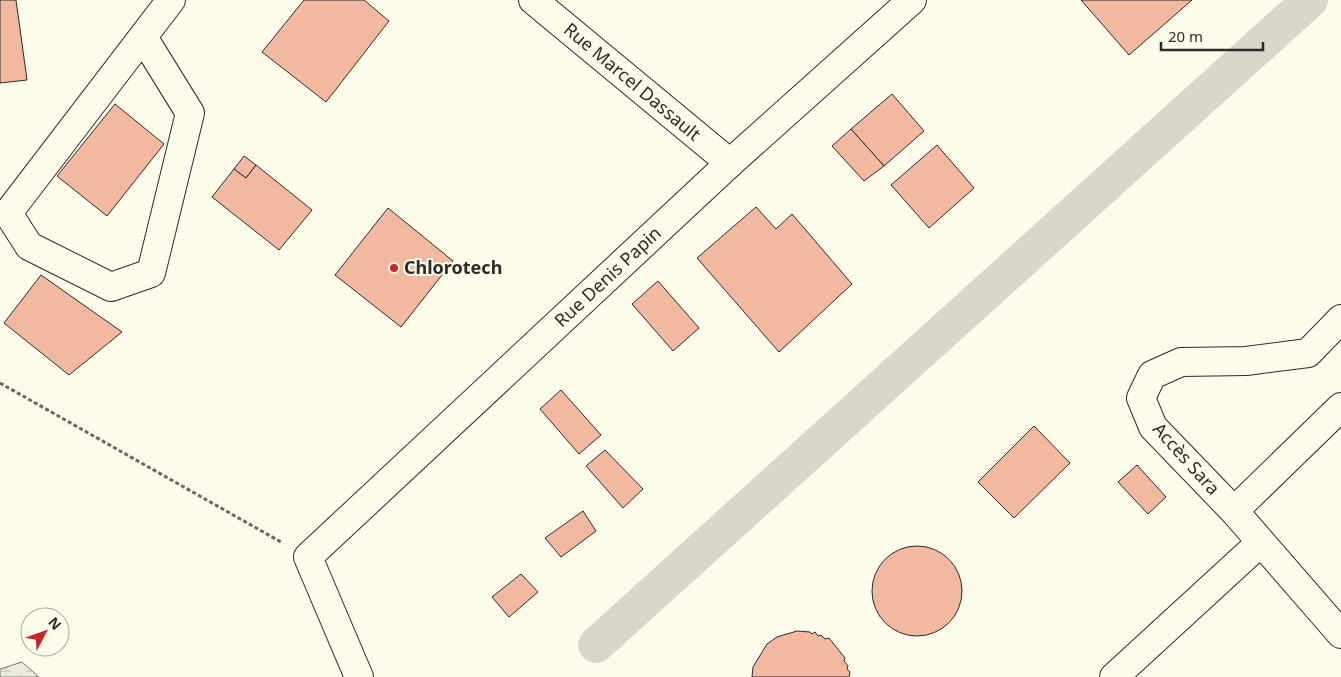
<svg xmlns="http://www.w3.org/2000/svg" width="1341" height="677" font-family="'Noto Sans',sans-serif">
<defs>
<pattern id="wetland-marsh" width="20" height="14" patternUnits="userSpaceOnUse" patternTransform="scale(1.25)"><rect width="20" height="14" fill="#ecebdb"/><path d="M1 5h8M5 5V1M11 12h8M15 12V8" fill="none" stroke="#cbcabc"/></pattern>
</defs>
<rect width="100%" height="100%" fill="#fdfbea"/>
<!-- wetland -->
<path fill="url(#wetland-marsh)" stroke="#74746e" d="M22,662L39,677H0V669Z"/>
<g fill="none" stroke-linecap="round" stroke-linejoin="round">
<!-- canal -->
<path stroke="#d8d7c9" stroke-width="36" d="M596,645L1310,0"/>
</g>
<!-- building -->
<g fill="#f2b8a0" stroke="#2b2b2b">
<path d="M0,0H16L27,80L0,83Z"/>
<path d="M304,0H364L389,21L326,102L262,52Z"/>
<path d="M1081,0H1192L1129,55Z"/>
<path d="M892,94L924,131L884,166L851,129Z"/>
<path d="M115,104L164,144L107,216L57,176Z"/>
<path d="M851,129L884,166L864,181L832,146Z"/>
<path d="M937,145L974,188L929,228L891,185Z"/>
<path d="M244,156L256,165L246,178L234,169Z"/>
<path d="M256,165L312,210L279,250L212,197L234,169L246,178Z"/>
<path d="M756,207L776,229L792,214L852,284L779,352L697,258Z"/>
<path d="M388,208L453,261L401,327L335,275Z"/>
<path d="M41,275L122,332L69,375L4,323Z"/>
<path d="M658,281L699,328L673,351L632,304Z"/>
<path d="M561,390L601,435L579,454L540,409Z"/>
<path d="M1034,426L1070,463L1014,518L978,482Z"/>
<path d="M605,450L643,489L623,508L586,466Z"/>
<path d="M1137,465L1166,497L1148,514L1118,482Z"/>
<path d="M583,511L596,531L561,557L545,538Z"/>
<circle cx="917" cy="591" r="45"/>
<path d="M521,574L538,592L509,617L492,597Z"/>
<path d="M797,631L810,632L812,634L815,632L818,636L821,635L825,639L829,638L845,658L844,661L848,666L847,669L850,672L849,677H752L753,667L767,644L777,637Z"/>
</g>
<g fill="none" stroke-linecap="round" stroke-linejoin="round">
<!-- minor casing -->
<g stroke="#2b2b2b" stroke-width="30">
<g id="minor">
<path d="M533,0L730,163"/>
<path d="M143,37L190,113L151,273L111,287L29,246L8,213L171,0"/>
<path d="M1341,319L1308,353L1246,361L1181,362L1152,375L1141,398L1153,427L1234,511L1341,407"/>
<path d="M1234,511L1341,634"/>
<path d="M359,677L308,557L730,163L912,0"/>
<path d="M1114,677L1260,543"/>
</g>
</g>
<!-- path -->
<path stroke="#6a6964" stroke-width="3" stroke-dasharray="4 2.5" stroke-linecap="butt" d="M0,383L281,542"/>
<!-- minor -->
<use href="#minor" stroke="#fdfbea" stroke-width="28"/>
</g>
<!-- markers -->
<circle fill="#c62828" stroke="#fdfbea" stroke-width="2" cx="394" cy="268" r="5"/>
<g text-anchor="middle" stroke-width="4" stroke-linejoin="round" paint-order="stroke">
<!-- street labels -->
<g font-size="18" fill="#2b2b2b" stroke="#fdfbea">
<text transform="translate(632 82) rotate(40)" y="6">Rue Marcel Dassault</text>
<text transform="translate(608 277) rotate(-43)" y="6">Rue Denis Papin</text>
<text transform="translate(1186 459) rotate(48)" y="6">Accès Sara</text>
</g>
<!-- poi labels -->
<g font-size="18" font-weight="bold" fill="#2b2b2b" stroke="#fdfbea" text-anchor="start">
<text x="404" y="274">Chlorotech</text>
</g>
</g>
<!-- north arrow -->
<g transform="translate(45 632) rotate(49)"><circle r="24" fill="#fdfbea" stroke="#a9a89e"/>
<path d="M0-4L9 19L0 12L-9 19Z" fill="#c62828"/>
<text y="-8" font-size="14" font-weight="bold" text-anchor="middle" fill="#2b2b2b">N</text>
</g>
<!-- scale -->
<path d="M1161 42v8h102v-8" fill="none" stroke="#2b2b2b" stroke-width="2.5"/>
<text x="1168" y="42" font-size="15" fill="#2b2b2b" stroke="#fdfbea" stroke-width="4" paint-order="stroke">20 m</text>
</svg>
